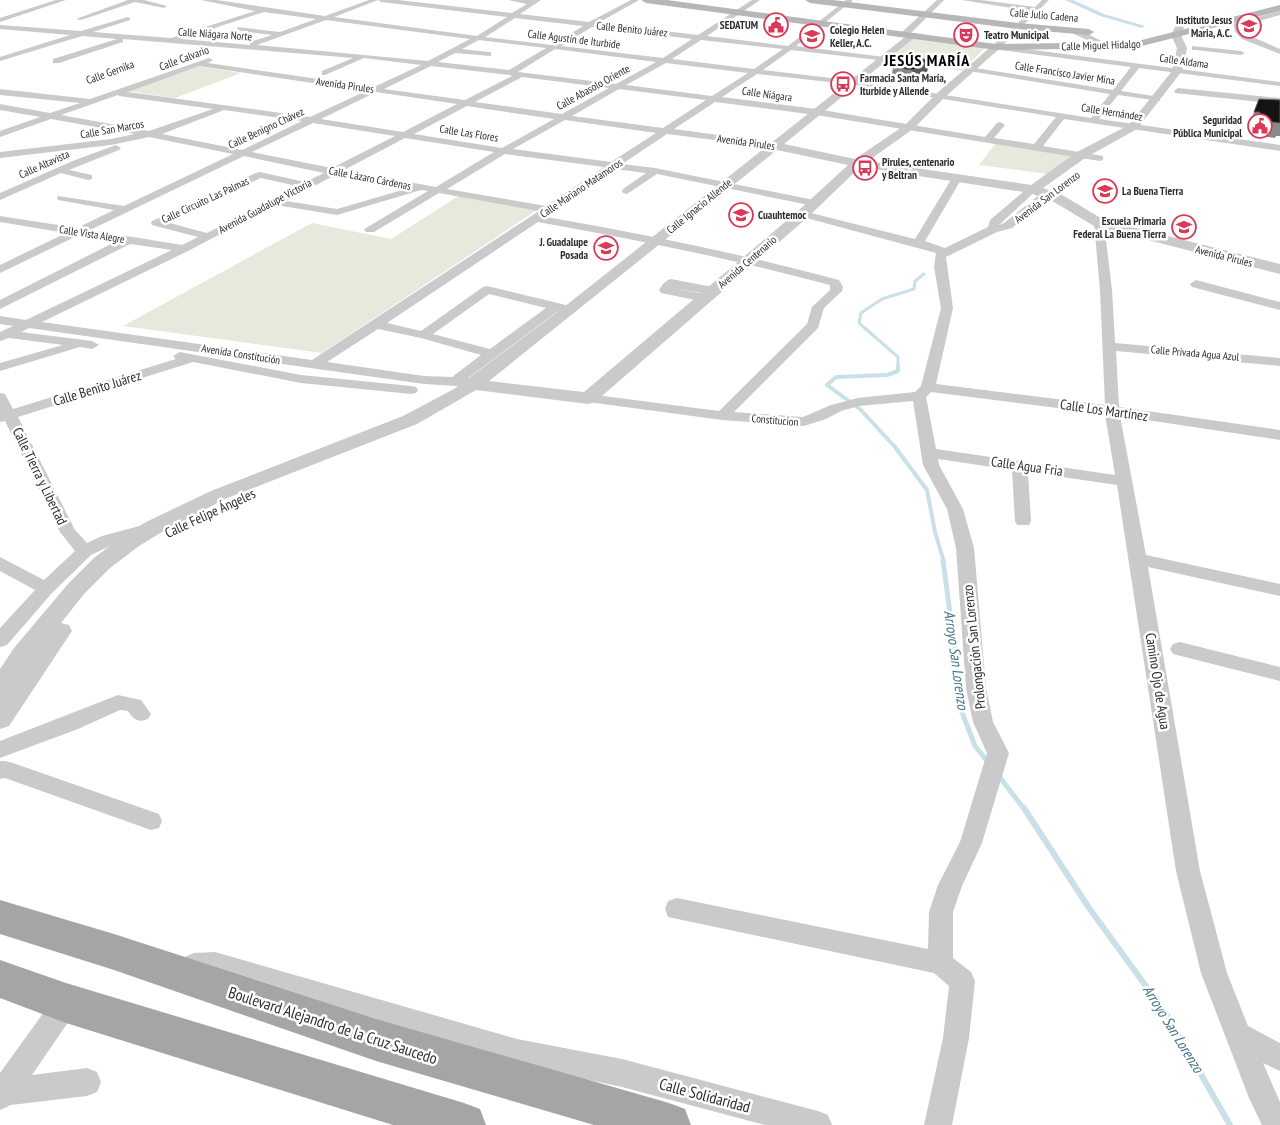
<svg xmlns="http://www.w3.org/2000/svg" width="1280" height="1125" font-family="'PT Sans Narrow',sans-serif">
<rect width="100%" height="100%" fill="#fff"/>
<!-- green -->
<g fill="#e5eadc">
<path d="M916,36L987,46L962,71L890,59Z"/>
<path d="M197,66L241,73L175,98L127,91Z"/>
<path d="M996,143L1076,156L1048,174L979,165Z"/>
<path d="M460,195L537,210L322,353L123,326L312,223L391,239Z"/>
</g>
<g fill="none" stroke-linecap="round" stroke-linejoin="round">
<!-- stream-far3 -->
<path stroke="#c9e0e9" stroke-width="3" d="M898,367V357L859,323L861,313L882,299L914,289L915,281L924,274"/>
<!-- stream-far2 -->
<path stroke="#c9e0e9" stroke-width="4" d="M898,366V371L887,375L836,377L827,385L860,409L895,447L927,490L935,532L944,562"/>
<!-- stream-far1 -->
<g stroke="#c9e0e9" stroke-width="5">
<path d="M943,560L958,674L960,707L975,746L988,762"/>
<path d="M998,775L1025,810"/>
</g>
<!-- stream -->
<path stroke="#c9e0e9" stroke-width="6" d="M1024,808L1089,908L1167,1015L1230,1125"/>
<!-- canal -->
<path fill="#c9e0e9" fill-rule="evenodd" d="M1065,0H1073L1104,14L1145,26L1142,28L1100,16Z"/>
<!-- minor -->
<g fill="#cacaca" fill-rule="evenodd">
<path d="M56,0H66L0,22V18Z"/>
<path d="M128,0H144L167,6L164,8L135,2L81,20L76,19Z"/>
<path d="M201,0H216L325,16L369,0H398L512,13L527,4L508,0H541L520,14L589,22L631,0H639L598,23L698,35L752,0H760L707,36L788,46L846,0H853L796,46L884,57L888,59L887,61L791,50L763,70L856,81L1091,118L1110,94L969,71L965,69L969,67L1113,90L1131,67L993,49V45L1031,11L962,0H981L1035,7L1042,0H1049L1002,46L1280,82V86L1139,68L1121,91L1160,97V101L1118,95L1099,119L1280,145V151L1064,119L1043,146L1103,156V160L1100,161L816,115L715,102L674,129L776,143L779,144V148L667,134L622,164L655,168L814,200L819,203L818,205L814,206L657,174L627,194L623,193L622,191L623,189L646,173L615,169L546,217C645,234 742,254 839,280L843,287L842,291L824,308L818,328L734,412L803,417L831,405L858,398L915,392L921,386L941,308L934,267L936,253L799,216L798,214L803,211L915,239L952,178L957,175L962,178L925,241L945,248L988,227L990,220L1029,187L1033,186L1038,189L999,225L1004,223L1043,192H1051L1052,194L1012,228L997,232L946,257L953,308L936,384L1105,405L1100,290L1094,223L1099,220L1104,223L1112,290L1115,343L1280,358V366L1116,351L1119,407L1280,430V440L1120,416L1146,555L1280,584V596L1148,567L1200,871L1227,973L1248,1026L1280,1043V1071L1263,1063L1280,1102V1125H1262L1249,1098L1201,973L1176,871L1117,485L1028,472L1031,521L1029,525H1017L1015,521L1012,470L938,459L939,465L963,509L974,548L986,688L993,722L1009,753L982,843L962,886L953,912V958L971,972L975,981L969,1038L952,1125H924L943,1038L949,986L934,973L668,917L665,909L668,901L677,898L928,949L929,912L938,885L960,842L987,753L973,722L966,688L956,548L947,509L923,465L913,401L859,406L841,411L826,419L804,426L722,420L588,402L583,401L581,398L583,395L588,394L719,411L807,324L812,307L830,290V285C734,259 637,240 538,222L387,323L421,331L483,287L487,286L574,307L576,310L574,313L570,314L558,311L468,378L486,383L488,386L486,389L481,390L472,387L424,384L29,328L21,332L92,341L99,345L92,349L80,347L0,371V363L63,345L9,338L0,341V332L13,326L0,324V316L26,320L172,250L130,244L0,309V300L117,241L79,235L0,273V265L66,233L0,222V216L77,228L114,210L58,200L57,198L58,196L124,206L233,154L149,137L111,145L0,158V152L111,139L135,134L51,119L0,137V131L40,117L0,110V104L50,113L80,103L0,95V89L90,99L209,58L213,60L208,63L374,87L421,65L364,58L325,75H322V71L353,58L123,39V42L59,63H53V59L117,39L82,36L0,61V57L70,35L0,29V25L81,31L128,17L130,18V20L93,32L171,38L255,11ZM378,0L381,2L507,17L477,36L334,17ZM264,12L316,19L280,32L238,27L237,29L241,31L272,35L250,42V45L181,39ZM515,18L583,26L552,45L485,37ZM326,20L470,39L428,61L257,45ZM592,27L692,39L663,58L561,46ZM479,40L546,48L509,70L438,62L455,53L491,56V52H488L462,49ZM701,40L783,49L754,69L672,59ZM555,49L656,62L616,84L518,72ZM666,63L748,73L712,96L626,85ZM199,66L366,91L310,117L128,92ZM431,66L510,75L512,76L465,100L384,89ZM757,74L856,85L1056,117L1034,144L994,138L1005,125L1000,122L997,123L985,137L816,109L722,97ZM522,77L609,88L562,114L475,102ZM619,89L706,100L663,128L572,116ZM376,92L457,104L403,132L321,119ZM118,95L119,96L213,109L149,131L61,115ZM467,106L554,119L502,148L414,134ZM224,110L302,121L242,150L162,134ZM565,120L656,133L611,162L513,149ZM313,123L395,136L332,168L252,152ZM405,138L494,152L436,187L344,170ZM505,154L604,167L546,206L447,189ZM244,156L324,173L305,182L260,172L256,173L152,221L151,223L152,225L198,237L182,245L90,230ZM335,175L409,188L337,209L286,201ZM261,178L297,186L207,233L166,222ZM421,190L428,191L366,228L364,230L366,232H374L439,193L539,211L312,360L42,322L188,251L276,205L337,215ZM489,294L546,308L490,349L433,334ZM378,329L421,338L481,355L452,377L424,376L327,362ZM931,392L1105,414L1115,475L936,449L926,397Z"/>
<path d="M937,0H944L908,36H902V32Z"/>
<path d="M1280,11V15L1241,26L1248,35L1280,49V54L1242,39L1236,33L1231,19L1236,18L1239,22Z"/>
<path d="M1072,29H1078L1111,46L1104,48L1072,33Z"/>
<path d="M1192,46L1241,51L1245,53L1241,55L1195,50H1192Z"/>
<path d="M1178,88L1280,98V104L1175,93L1174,91Z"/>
<path d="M116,145L121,148L119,150L69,170L92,175V179L88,180L61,173L0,200V193L75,160Z"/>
<path d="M671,279L713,287L719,291L713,295L673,288L709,295L711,298L709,301L705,302L661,293L659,290C662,285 665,281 671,279Z"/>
<path d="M1196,280L1280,302V310L1192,287L1190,284Z"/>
<path d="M180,352L301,375L411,386L416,387L418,390L416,393L411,394L301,383L193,362L18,417L75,530L87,543L102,536L147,524L153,525L155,529L153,533L114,544L91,555L52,593L7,645L0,647V628L35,590L0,571V557L44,580L75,551L60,532L5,421L0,422V393L5,394L13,409L176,359L173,356Z"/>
<path d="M1180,642L1280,667V681L1173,654L1170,649L1173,644Z"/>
<path d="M118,695L141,700L151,714L148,719C138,723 134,720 128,711L120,710L78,729L0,758V741Z"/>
<path d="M0,761H5L13,763L159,814L162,821L159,828L151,830L5,778L0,779Z"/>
<path d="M215,952L517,1039L622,1059L818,1111L828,1115L832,1125H765L622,1087L517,1065L215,976L194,977L186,980L177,976L173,968L177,960L194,953Z"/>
<path d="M66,991L75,994L79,1003L75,1012L32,1075L87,1068L97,1072L101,1082L97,1092L87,1096L11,1105L0,1110V1073L57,994Z"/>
</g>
<!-- tertiary -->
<path fill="#cacaca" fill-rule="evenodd" d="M1179,24L1184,27L1181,35L1187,48L1182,71L1137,129L1085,158L1043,188L1064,196L1104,220L1280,264V274L1094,226L1054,202L1030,193L860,167L808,217L595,402L588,404L476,390L417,424L225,499L162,532L139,546L110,568L84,594L61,623L69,625L72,631L9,726L0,729V669L14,648L68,584L94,558L123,536L146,522L211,491L403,416L454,389L564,307L910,33H916L918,35L784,144L855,159L905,125L937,93L993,45H999V49L945,97L913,129L868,161L1031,185L1077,152L1129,125L1172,71L1177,48L1171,35L1176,25ZM777,150L848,165L798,211L584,392L489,381Z"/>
<!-- secondary -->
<g fill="#b7b7b7" fill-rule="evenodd">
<path d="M641,0H667L996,44L1134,42L1280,5V11L1134,48L996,50L646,3Z"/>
<path d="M805,0H833L1018,23L1089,29L1094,32L1089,35L1018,29L810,3Z"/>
</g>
<!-- primary -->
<g fill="#a5a5a5" fill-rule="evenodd">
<path d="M0,900L114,934L376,1019L669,1103L685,1109L691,1125H594L376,1061L114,970L0,934Z"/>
<path d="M0,960L66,983L464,1103L480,1109L486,1125H393L66,1023L0,998Z"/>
</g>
</g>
<!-- wall -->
<g fill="#8a8a8a">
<path d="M909,57L927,74L911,84L891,81L893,67Z"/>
<path d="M1280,100V136H1276L1275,138L1252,135L1254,128L1249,127L1254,112Z"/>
</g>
<!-- shaded-wall -->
<path fill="#5a5a5a" d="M929,60L927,74L911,84L913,70Z"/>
<!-- building -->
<g fill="#141414" stroke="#5a5a5a">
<path d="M909,57L929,60L913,70L893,67Z"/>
<path d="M1259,99L1280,100V123L1258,120L1260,112H1254Z"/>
</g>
<!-- icons -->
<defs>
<g id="civic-ring" transform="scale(1.25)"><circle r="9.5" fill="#fff" stroke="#d93a57" stroke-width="1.5"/><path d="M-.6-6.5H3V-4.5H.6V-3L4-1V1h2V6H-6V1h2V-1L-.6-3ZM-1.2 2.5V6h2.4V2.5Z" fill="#d93a57"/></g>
<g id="school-ring" transform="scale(1.25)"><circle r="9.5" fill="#fff" stroke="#d93a57" stroke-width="1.5"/><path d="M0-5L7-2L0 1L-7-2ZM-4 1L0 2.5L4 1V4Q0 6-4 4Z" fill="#d93a57"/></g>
<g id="theatre-ring" transform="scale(1.25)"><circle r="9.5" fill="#fff" stroke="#d93a57" stroke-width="1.5"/><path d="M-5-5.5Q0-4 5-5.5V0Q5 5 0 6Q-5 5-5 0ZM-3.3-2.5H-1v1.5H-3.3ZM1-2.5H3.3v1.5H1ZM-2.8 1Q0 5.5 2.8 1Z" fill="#d93a57"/></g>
<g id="university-ring" transform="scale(1.25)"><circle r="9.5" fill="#fff" stroke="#d93a57" stroke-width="1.5"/><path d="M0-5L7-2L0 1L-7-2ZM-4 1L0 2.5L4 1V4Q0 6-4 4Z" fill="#d93a57"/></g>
<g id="bus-ring" transform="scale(1.25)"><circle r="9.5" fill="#fff" stroke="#d93a57" stroke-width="1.5"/><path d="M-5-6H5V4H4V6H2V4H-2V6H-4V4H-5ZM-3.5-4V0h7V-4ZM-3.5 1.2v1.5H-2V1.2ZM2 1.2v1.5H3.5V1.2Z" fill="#d93a57"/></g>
</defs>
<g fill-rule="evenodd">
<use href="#civic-ring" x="776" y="25"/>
<use href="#school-ring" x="1249" y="26"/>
<use href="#theatre-ring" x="966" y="35"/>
<use href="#university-ring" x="812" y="36"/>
<use href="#bus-ring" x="843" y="84"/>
<use href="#civic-ring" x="1260" y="126"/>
<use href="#bus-ring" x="865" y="168"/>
<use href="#school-ring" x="1105" y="191"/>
<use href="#school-ring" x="741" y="215"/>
<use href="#school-ring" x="1184" y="227"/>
<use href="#school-ring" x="606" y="248"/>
</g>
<g text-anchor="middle" stroke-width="5" stroke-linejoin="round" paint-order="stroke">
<!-- far-street labels -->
<g font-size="11" fill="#2d2d2d" stroke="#fff">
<text transform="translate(1044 15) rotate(5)" y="4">Calle Julio Cadena</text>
<text transform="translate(632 29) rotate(6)" y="4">Calle Benito Juárez</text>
<text transform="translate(215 34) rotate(4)" y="4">Calle Niágara Norte</text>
<text transform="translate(574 39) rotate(7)" y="4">Calle Agustín de Iturbide</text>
<text transform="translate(1101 45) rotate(-2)" y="4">Calle Miguel Hidalgo</text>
<text transform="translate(184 58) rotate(-20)" y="4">Calle Calvario</text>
<text transform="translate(1184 61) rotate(8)" y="4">Calle Aldama</text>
<text transform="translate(110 72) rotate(-20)" y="4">Calle Gernika</text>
<text transform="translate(1065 73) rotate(9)" y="4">Calle Francisco Javier Mina</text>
<text transform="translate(345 85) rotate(8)" y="4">Avenida Pirules</text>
<text transform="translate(593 87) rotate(-29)" y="4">Calle Abasolo Oriente</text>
<text transform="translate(767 94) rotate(8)" y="4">Calle Niágara</text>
<text transform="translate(1112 112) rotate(9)" y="4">Calle Hernández</text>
<text transform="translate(266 128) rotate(-25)" y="4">Calle Benigno Chávez</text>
<text transform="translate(112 129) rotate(-10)" y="4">Calle San Marcos</text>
<text transform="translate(469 133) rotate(9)" y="4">Calle Las Flores</text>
<text transform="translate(746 142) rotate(8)" y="4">Avenida Pirules</text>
<text transform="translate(44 164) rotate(-24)" y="4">Calle Altavista</text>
<text transform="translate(370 178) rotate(11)" y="4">Calle Lázaro Cárdenas</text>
<text transform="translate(581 188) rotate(-34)" y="4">Calle Mariano Matamoros</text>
<text transform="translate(1047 197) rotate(-37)" y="4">Avenida San Lorenzo</text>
<text transform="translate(205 200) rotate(-25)" y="4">Calle Circuito Las Palmas</text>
<text transform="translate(265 206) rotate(-28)" y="4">Avenida Guadalupe Victoria</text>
<text transform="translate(699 206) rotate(-39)" y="4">Calle Ignacio Allende</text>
<text transform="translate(92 234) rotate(9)" y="4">Calle Vista Alegre</text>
<text transform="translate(1224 256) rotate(14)" y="4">Avenida Pirules</text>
<text transform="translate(747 262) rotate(-41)" y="4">Avenida Centenario</text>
<text transform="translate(1195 353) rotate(5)" y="4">Calle Privada Agua Azul</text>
<text transform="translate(241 354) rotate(9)" y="4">Avenida Constitución</text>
<text transform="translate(775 420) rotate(5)" y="4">Constitucion</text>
</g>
<!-- far-poi labels -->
<g font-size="11" font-weight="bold" fill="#2d2d2d" stroke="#fff" text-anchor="start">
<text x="1232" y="24" text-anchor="end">Instituto Jesus<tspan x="1232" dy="13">Maria, A.C.</tspan></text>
<text x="758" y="29" text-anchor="end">SEDATUM</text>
<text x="830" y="34">Colegio Helen<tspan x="830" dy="13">Keller, A.C.</tspan></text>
<text x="984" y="39">Teatro Municipal</text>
<text x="860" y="82">Farmacia Santa María,<tspan x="860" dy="13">Iturbide y Allende</tspan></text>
<text x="1242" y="124" text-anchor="end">Seguridad<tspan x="1242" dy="13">Pública Municipal</tspan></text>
<text x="882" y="166">Pirules, centenario<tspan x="882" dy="13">y Beltran</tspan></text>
<text x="1122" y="195">La Buena Tierra</text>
<text x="758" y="219">Cuauhtemoc</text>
<text x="1166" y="225" text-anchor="end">Escuela Primaria<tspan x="1166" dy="13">Federal La Buena Tierra</tspan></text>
<text x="588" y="246" text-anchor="end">J. Guadalupe<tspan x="588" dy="13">Posada</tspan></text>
</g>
<!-- street labels -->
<g font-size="14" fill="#2d2d2d" stroke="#fff">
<text transform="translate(97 388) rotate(-17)" y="5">Calle Benito Juárez</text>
<text transform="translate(1104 410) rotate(8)" y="5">Calle Los Martínez</text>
<text transform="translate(1027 466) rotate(8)" y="5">Calle Agua Fria</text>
<text transform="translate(40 476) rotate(64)" y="5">Calle Tierra y Libertad</text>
<text transform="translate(210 513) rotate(-25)" y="5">Calle Felipe Ángeles</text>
<text transform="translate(974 647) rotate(-96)" y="5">Prolongación San Lorenzo</text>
<text transform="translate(1158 681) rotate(81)" y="5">Camino Ojo de Agua</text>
</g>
<!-- water labels -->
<g font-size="15" font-style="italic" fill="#417589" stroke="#fff">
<text transform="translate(956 660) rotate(82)" y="5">Arroyo San Lorenzo</text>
<text transform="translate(1173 1029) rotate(58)" y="5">Arroyo San Lorenzo</text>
</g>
<!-- far-district labels -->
<g font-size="16" font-weight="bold" letter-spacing="1" fill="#000" stroke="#fff">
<text x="927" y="66">JESÚS MARÍA</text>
</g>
<!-- near-street labels -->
<g font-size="16" fill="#2d2d2d" stroke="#fff">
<text transform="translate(333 1025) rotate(18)" y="6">Boulevard Alejandro de la Cruz Saucedo</text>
<text transform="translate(705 1095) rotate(15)" y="6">Calle Solidaridad</text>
</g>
</g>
</svg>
